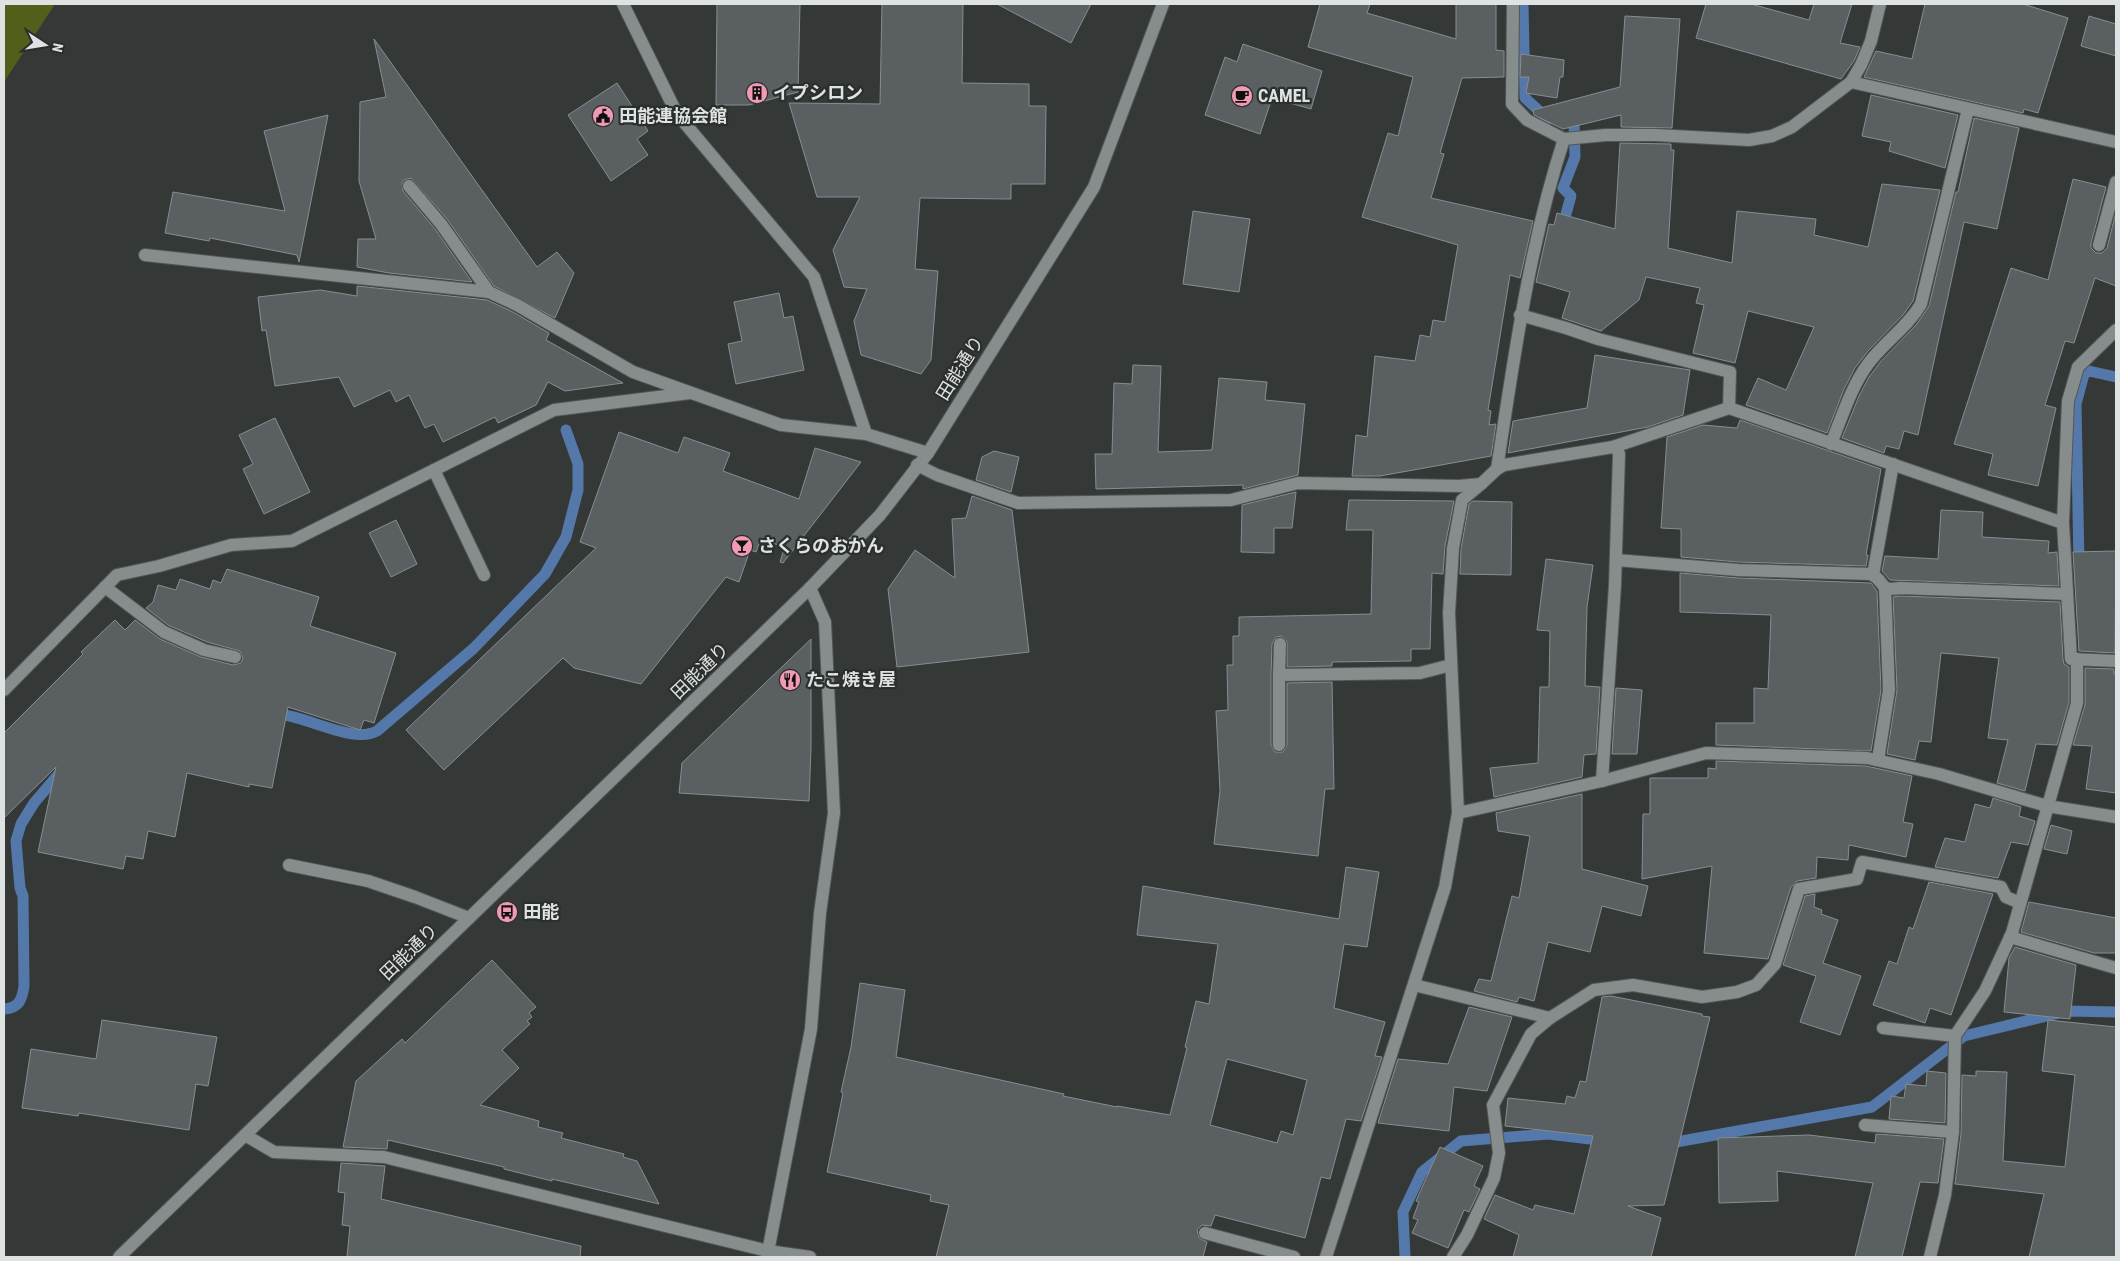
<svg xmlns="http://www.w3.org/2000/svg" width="2120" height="1261" font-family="'Roboto Condensed','Noto Sans JP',sans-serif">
<rect width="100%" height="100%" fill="#343938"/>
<!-- green -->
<path fill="#505f1a" d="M4,4H55L4,82Z"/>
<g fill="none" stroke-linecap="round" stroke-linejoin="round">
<!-- stream -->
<g stroke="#5478a9" stroke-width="11">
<path d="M1523,4L1525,98L1548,119"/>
<path d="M1563,121L1574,122L1575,157L1563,188L1571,196L1566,214"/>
<path d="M2079,565L2076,404L2084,374L2089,371L2116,377"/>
<path d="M272,714C303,713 352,745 377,731L474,648L545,574L566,537L578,490V464L566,430"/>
<path d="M4,1009C19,1008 22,1000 24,986L23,896L20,888L16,841L21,824L34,803L63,769"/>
<path d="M1665,1144L1872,1107L1964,1036L2067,1011L2116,1012"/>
<path d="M1405,1257L1403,1212L1422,1172L1461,1141L1548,1134L1607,1141"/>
</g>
</g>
<!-- building -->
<g fill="#5a5f61" stroke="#888d8f" fill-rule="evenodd">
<path d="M717,4H800L798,92L749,105H716Z"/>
<path d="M882,4H963L962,83L1029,84V106H1046L1045,184H1011V199L920,198L915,269L938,271L931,360L921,374L861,355L854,321L867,289L844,287L833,250L860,197H817L789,103L880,104Z"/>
<path d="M997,4H1091L1071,43Z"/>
<path d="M1320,4H1370L1367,13L1456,39V4H1496V50L1504,51V77L1462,78L1440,153L1444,154L1431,198L1533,221L1520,278L1510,275L1488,410L1491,411L1489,425L1496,424L1491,456L1380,476H1352L1356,435L1367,437L1375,356L1415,361L1420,335L1430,337L1433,320L1445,322L1458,245L1362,217L1388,133L1398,136L1413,77L1308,47Z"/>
<path d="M1706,4H1751L1809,20L1814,4H1852L1840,43L1860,47L1854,61L1841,79L1696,38Z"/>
<path d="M1925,4H2023L2068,18L2038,113L2024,109L2023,113L1864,77L1876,51L1912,59Z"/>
<path d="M1625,16L1680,19L1672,128L1621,127V115L1563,129L1534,115L1533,110L1620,87Z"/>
<path d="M2089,16L2116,24V56L2081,46Z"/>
<path d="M374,39L537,267L557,252L574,273L555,318L494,286L447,219L411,178L404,180L402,183L403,191L435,229L472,282L389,273L357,267L358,239H376L359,181L360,102L386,97Z"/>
<path d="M1243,44L1322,71L1311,109L1272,98L1260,134L1205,115L1225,57L1237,62Z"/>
<path d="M1521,54L1564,60L1563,77H1560L1557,98L1526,93L1529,77H1520Z"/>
<path d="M617,83L648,131L637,139L648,155L611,181L568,115Z"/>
<path d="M1871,95L1958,115L1945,168L1889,151L1891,142L1862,136Z"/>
<path d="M328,115L299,262L297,255L210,238L209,241L165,233L173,192L285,211L264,131Z"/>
<path d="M1974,118L2019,128L1997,229L1964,222L1918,435L1904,431L1899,449L1886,446L1884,453L1842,438L1859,396L1869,377L1881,361L1916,325L1929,306L1956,192H1958Z"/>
<path d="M1620,143L1671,144V150H1674L1668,248L1732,263L1737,211L1816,219L1814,235L1868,247L1882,184L1940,190L1913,301L1903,315L1868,351L1855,368L1844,389L1827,433L1746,405L1758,378L1786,390L1814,327L1748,311L1735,363L1693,353L1704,305L1696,303L1700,288L1646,277L1639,300L1601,331L1562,318L1570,292L1536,282L1549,224L1554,225L1557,213L1615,229Z"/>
<path d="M2073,179L2106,187L2091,243V248L2096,253H2102L2107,248L2116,212V286L2095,278L2074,343L2065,341L2045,405L2056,408L2038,486L1988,475L1993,454L1954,444L2011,268L2048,280Z"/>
<path d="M1193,211L1250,219L1239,292L1183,284Z"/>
<path d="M357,286L487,300L513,312L549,333L546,340L623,383L565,391L548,382L536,405L498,423L495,417L443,442L434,424L425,428L409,395L396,402L390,390L354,407L339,377L275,386L266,330L262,331L258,297L320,290L357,296Z"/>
<path d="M779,293L784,318L793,316L804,370L736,384L728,344L742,341L734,302Z"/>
<path d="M1595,355L1690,370L1683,415L1648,427L1508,453L1513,421L1587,408Z"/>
<path d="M1133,365L1161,366L1158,452L1212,450L1219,378L1267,382L1265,400L1305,404L1298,475L1243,489V485L1096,489L1095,454H1112L1114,383L1132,384Z"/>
<path d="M275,418L310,492L264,514L243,469L253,464L239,435Z"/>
<path d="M1740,420L1881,469L1866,555H1868L1866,566L1738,562L1681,557V529L1661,528L1667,437L1703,425L1737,428Z"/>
<path d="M619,432L678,453L684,437L730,453L723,471L799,499L815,448L861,462L783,563L780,562L785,546L760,541L756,552L750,550L739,582L726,577L641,684L574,668L563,658L444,770L406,730L596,548L580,542Z"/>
<path d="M994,451L1019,457L1011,492L976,480L982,457Z"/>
<path d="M1296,492L1292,528H1274V553L1241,552L1242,505Z"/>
<path d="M972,496L1012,510L1029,652L897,667L888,589L915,550L955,578L952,519L966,518Z"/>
<path d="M1349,500L1454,501L1445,546L1443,574L1432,573L1430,649H1411V661L1332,662V666L1287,667V641L1281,636L1276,637L1272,644L1271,675V745L1275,752H1283L1287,745V683L1332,682L1334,789H1325L1318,856L1214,844L1220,791L1216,711L1228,710L1227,665H1233V636H1239V617L1371,614L1373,530H1346Z"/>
<path d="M1473,501L1512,502L1511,575L1460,574L1461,549L1469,504Z"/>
<path d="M1941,510L1983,512L1982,537L2049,541L2048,553L2057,552L2059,586L1890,580L1882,571L1885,556L1938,559Z"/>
<path d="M396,520L417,564L391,577L369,533Z"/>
<path d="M2116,551L2115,653L2079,651L2073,552Z"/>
<path d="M1546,559L1593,565L1587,607L1585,686L1600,687L1596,754L1584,755L1582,777L1494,797L1490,768L1538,763L1540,687H1549L1550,631L1537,630Z"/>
<path d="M227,569L319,597L310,626L396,653L374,723L364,720L360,730L288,707L272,788L249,784V787L187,773L175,837L148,831L143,859L126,856L123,869L38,852L56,767L4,818V733L83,654L81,652L115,620L125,630L135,620L160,639L201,657L233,665L241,663L243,658L240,651L207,642L168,625L146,608L153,602L158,585L176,590L180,579L210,589L213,580L221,583Z"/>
<path d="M1680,573L1738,578L1871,583L1877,591L1881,690L1871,751L1716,745V723H1754V688L1768,689L1771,615L1680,612Z"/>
<path d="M1900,596L2060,602L2063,659L2064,664L2069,667V702L2057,745L2036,744L2025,791L1997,783L2008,740L1988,738L1999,658L1941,653L1931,742L1919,741L1915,760L1887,754L1897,690L1893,597Z"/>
<path d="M811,639V748L809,801L679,793L682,763Z"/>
<path d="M2085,668L2114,669V674H2116V793L2086,789L2092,746L2073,745L2085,705Z"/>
<path d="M1616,688L1642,690L1637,754H1612Z"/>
<path d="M1716,761L1866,766L1912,776L1903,822L1913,824L1906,857L1849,845L1848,860L1817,857L1816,878L1797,881L1791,887L1768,959L1704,953L1712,866L1642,879L1643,814H1650V778H1708V768L1716,769Z"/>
<path d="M1582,794V869L1648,886L1641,916L1602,906L1590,952L1548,942L1534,1001L1519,997L1517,1002L1474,991L1479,979L1491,981L1512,896L1519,898L1530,836L1498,831L1496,813Z"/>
<path d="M1993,798L2021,807L2019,816L2035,821L2028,845L2011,842L1998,878L1935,867L1945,838L1965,842L1975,804L1990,808Z"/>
<path d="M2051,825L2072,831L2067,854L2044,849Z"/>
<path d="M1346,867L1379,872L1367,947L1344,944L1334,1008L1385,1022L1375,1056L1382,1057L1361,1121L1346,1119L1330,1179L1321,1177L1305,1238L1215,1215L1211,1226L1202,1225L1197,1230L1199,1238L1207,1242L1203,1257H936L949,1205L930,1201L931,1195L827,1172L843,1093L841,1092L851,1047L860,983L905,990L896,1057L1064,1094L1063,1096L1117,1107V1106L1170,1115L1187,1048L1185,1047L1196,1001L1209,1004L1218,944L1137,935L1143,886L1339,919ZM1227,1059L1307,1080L1293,1135L1281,1131L1277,1143L1210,1125Z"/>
<path d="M1929,882L1993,894L1951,1015L1930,1008L1925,1023L1873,1005L1889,961L1897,964L1909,927L1913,929Z"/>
<path d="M1815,894L1814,907L1822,910L1821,914L1838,920L1823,963L1861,976L1840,1035L1800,1022L1816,976L1783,965L1805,896Z"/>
<path d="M2029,902L2116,918V953H2094L2021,932Z"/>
<path d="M2015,947L2076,965L2070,1019L2004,1012L2009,958Z"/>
<path d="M492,960L536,1007L529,1013L532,1017L527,1021L530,1024L502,1050L519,1068L480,1105L539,1121L538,1127L563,1133L561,1138L624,1154L623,1157L637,1161L659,1204L552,1179V1181L504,1169V1167L388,1140L387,1149L343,1147L356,1081L402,1039L405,1043Z"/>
<path d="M1611,996L1702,1014V1016L1710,1017L1664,1205L1628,1206L1661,1218L1651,1257H1513L1519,1235L1484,1219L1495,1195L1533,1210L1535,1205L1574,1214L1593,1136L1505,1126L1508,1098L1565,1104L1567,1096L1575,1098L1580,1081L1586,1082L1602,997Z"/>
<path d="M1469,1007L1512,1017L1487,1091L1454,1087L1449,1131L1378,1123L1398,1059L1448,1064Z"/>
<path d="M102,1020L217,1037L208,1086L196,1084L189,1130L79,1113L78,1116L22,1108L31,1049L96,1059Z"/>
<path d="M2048,1020L2116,1027V1257H2029L2044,1194L1955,1184L1961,1133L1962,1075L1976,1076V1071L2007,1072L2003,1161L2065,1167L2075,1075L2042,1071Z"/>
<path d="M1927,1071L1946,1073L1945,1123L1889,1119L1891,1096L1904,1098L1906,1084L1926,1086Z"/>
<path d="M1876,1134L1944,1139L1938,1183L1920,1182L1902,1257H1855L1873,1183L1777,1171L1778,1201L1719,1203L1718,1138L1809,1135L1875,1143Z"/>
<path d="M1440,1147L1483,1166L1474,1186L1480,1189L1469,1212L1464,1210L1448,1248L1412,1233L1418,1220L1413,1218L1419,1202L1416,1201Z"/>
<path d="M341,1163L385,1166L381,1199L581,1246L580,1257H347L350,1226L342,1225L345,1193L338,1192Z"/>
</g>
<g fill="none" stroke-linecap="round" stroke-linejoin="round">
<!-- service casing -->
<g stroke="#525656" stroke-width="14">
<g id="service">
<path d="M145,255L489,292L517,305L633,372L781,425L866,434L928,453"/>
<path d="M434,470L484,575"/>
<path d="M1873,575L1893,464"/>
<path d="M105,587L164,632L204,650L235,657"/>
<path d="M289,865L368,881L415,897L469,918"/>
</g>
</g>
<!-- minor casing -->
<g stroke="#525656" stroke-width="14">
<g id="minor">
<path d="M623,4L677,114L814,277L866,434"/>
<path d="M1513,4L1512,104L1527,120L1564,139L1606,135H1655L1749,140L1772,136L1792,127L1851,82L1861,65L1871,41L1880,4"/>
<path d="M1851,82L2116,142"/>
<path d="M409,186L441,224L489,292"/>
<path d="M2099,245L2116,182"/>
<path d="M1520,315L1566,328L1598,339L1730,372L1729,408"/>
<path d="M2116,330L2078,367L2068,401L2063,523L2071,659L2116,661"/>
<path d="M1831,444C1842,417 1851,387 1868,364C1884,342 1908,327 1921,304L1968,109"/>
<path d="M917,465L937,475L1018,503L1231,500L1298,483L1459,486L1481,484L1497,469C1514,358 1529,246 1564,139"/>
<path d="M1497,469L1504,465L1613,447L1729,408L2063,523"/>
<path d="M1616,560L1738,570L1871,574C1886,581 1878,592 1900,588L2067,594"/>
<path d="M1279,675L1280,644"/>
<path d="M4,690L117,575L159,566L231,545L292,541L554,410L690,393"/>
<path d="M1279,745V675L1420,673L1451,665"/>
<path d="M1878,760L1889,690L1885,588"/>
<path d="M1602,781L1615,585L1619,454L1616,446"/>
<path d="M1458,813L1602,781L1706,753L1867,758L1939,774L2047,806L2116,817"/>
<path d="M2010,937L2116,968"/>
<path d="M1414,985L1550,1018L1594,990L1633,985L1702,997L1737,992L1756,985L1775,964L1799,889L1857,879L1862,862L2001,887L2006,897L2020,903"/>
<path d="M1883,1028L1955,1036L1985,991L2012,933L2077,703V659"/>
<path d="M1865,1125L1953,1132"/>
<path d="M245,1135L274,1152L384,1157L768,1251L810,1257"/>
<path d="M1205,1233L1294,1257"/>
<path d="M767,1257L811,1029L820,913L834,813L825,622L810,588"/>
<path d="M1326,1257L1445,887L1458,813L1449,613L1453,548L1462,500L1481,484"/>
<path d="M1453,1257L1467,1235L1494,1178L1499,1153L1493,1105L1531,1034L1550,1018"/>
<path d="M1930,1257L1945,1195L1953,1132L1955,1036"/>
</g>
</g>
<!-- tertiary casing -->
<g stroke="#525656" stroke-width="14">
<path id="tertiary" d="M119,1257L810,588L880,515L928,453L1094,187L1163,4"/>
</g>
<!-- service -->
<use href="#service" stroke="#878d8c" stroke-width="12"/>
<!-- minor -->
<use href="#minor" stroke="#878d8c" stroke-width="12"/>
<!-- tertiary -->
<use href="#tertiary" stroke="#878d8c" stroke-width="12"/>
</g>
<!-- icons -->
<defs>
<g id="building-disc" transform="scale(1.125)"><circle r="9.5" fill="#f19ab3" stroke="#2a2f2e"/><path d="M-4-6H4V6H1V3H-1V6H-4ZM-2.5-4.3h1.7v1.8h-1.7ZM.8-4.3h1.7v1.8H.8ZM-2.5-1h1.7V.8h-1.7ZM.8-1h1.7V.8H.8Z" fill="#111"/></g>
<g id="cafe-disc" transform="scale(1.125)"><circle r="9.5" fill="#f19ab3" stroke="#2a2f2e"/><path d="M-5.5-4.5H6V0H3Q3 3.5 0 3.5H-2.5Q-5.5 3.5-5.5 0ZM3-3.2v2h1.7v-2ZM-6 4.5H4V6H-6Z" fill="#111"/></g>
<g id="civic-disc" transform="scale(1.125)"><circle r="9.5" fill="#f19ab3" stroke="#2a2f2e"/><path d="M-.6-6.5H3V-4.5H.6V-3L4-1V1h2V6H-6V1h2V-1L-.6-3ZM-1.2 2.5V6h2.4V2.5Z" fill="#111"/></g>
<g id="bar-disc" transform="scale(1.125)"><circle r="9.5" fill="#f19ab3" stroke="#2a2f2e"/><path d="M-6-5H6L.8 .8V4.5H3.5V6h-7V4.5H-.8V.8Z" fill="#111"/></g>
<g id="restaurant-disc" transform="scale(1.125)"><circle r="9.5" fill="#f19ab3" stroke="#2a2f2e"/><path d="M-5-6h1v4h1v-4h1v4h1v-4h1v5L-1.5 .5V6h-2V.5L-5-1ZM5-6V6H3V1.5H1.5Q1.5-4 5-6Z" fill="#111"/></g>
<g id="bus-disc" transform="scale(1.125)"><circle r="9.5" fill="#f19ab3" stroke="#2a2f2e"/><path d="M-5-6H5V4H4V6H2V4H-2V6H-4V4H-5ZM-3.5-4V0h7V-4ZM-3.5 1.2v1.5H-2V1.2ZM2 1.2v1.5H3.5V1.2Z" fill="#111"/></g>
</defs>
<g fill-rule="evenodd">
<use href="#building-disc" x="757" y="93"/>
<use href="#cafe-disc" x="1242" y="96"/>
<use href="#civic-disc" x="603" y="116"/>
<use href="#bar-disc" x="742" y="546"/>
<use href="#restaurant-disc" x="790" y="680"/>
<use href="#bus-disc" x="507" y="912"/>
</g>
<g text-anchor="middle" stroke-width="4.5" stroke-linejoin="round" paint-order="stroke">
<!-- poi labels -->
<g font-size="18" font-weight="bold" fill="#dfe2e2" stroke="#2a2f2e" text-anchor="start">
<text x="773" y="99">イプシロン</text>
<text x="1258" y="102">CAMEL</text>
<text x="619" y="122">田能連協会館</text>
<text x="758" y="552">さくらのおかん</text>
<text x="806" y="686">たこ焼き屋</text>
<text x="523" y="918">田能</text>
</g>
<!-- street labels -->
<g font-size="18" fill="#dfe2e2" stroke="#2a2f2e">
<text transform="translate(960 368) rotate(-58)" y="6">田能通り</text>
<text transform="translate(700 671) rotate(-44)" y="6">田能通り</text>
<text transform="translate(409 952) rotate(-44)" y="6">田能通り</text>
</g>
</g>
<!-- border -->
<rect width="2120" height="1261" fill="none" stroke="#dfe2e2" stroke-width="10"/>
<!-- north arrow -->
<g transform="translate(45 45) rotate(102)" stroke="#2a2f2e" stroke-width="4" paint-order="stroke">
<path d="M0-4L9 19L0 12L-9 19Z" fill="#dfe2e2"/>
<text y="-8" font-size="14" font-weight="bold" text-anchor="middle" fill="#dfe2e2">N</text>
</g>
</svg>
